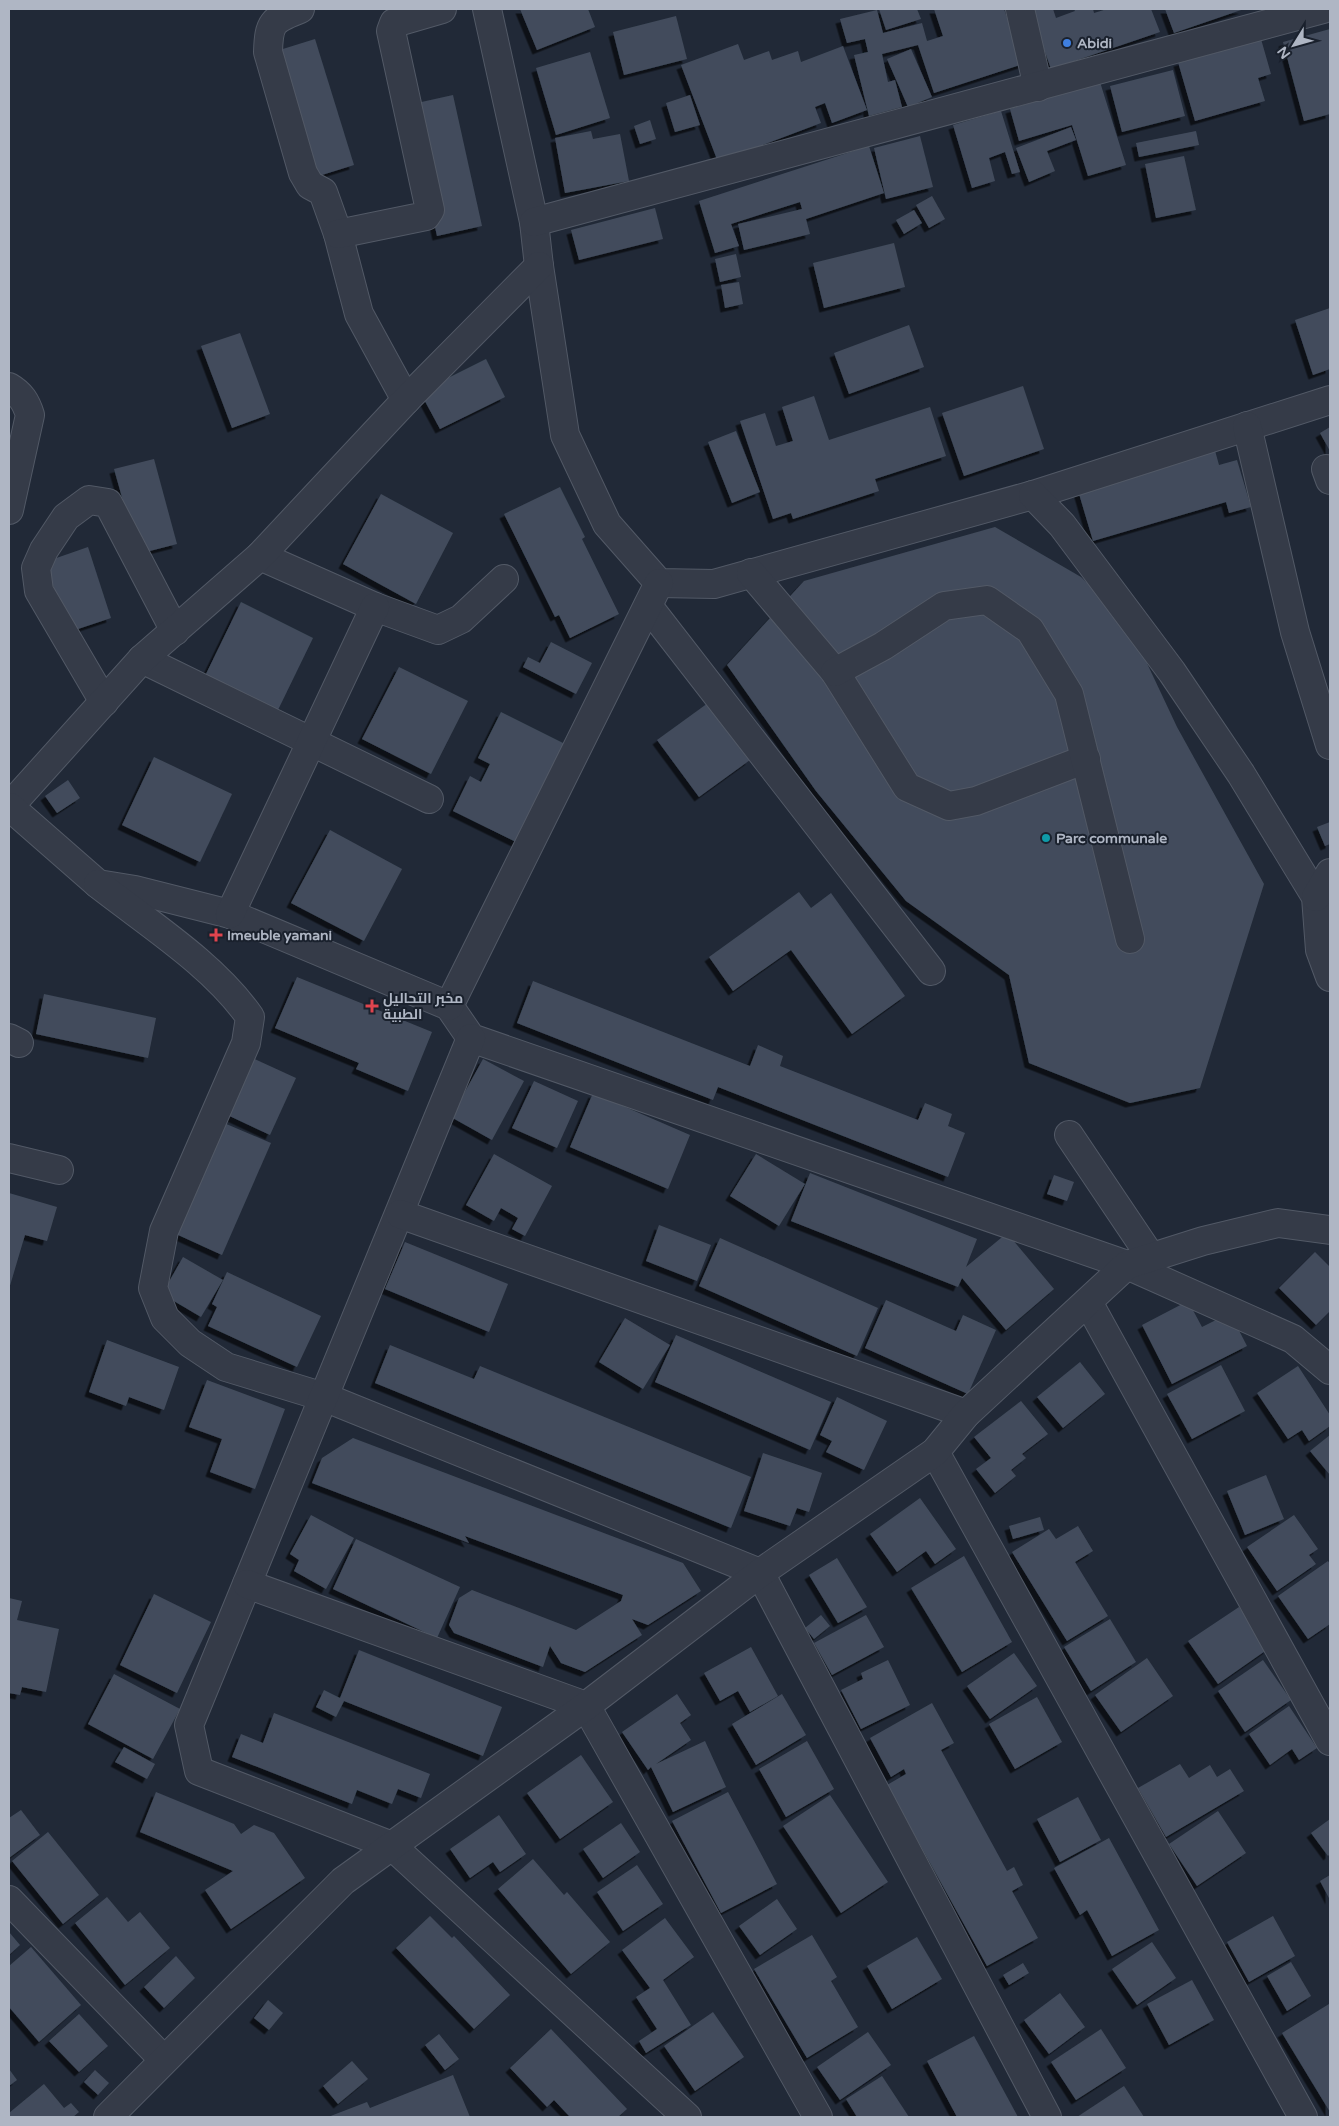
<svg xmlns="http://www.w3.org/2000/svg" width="1339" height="2126" font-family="'Varela Round',Cairo,sans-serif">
<defs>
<filter id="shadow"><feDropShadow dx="-4.5" dy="4.5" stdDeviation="0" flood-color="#0009"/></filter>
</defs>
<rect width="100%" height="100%" fill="#212937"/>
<!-- building -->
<g fill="#424c5c" filter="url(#shadow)">
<path d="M520,9H588L595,27L537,50Z"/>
<path d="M879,9H917L921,19L886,30Z"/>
<path d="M934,9H1004L1023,64L934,93L918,45L882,54L888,82L895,80L902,107L869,116L854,55L868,52L865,39L847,43L840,19L877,10L883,33L922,23L927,41L943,36Z"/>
<path d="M1030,9H1053L1056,18L1075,11L1074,9H1093L1094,13L1107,9H1151L1160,32L1051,69Z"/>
<path d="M1165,9H1244L1174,33Z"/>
<path d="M676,16L687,59L624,75L613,32Z"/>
<path d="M1330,29V114L1304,121L1283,42Z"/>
<path d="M315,39L354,165L309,179L270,53Z"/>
<path d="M1261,39L1271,74L1258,78L1265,101L1195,121L1178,62Z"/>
<path d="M738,44L744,60L769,51L772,60L798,51L801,62L843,46L867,110L832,123L825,103L815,107L821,123L718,162L681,65Z"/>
<path d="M911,49L932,97L908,107L887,59Z"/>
<path d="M590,52L610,118L556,135L536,68Z"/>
<path d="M1173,70L1185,116L1122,132L1110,86Z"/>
<path d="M1100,82L1126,165L1088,176L1072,125L1019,141L1010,109Z"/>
<path d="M453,95L482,226L437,236L408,105Z"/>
<path d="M690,95L700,125L675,132L666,103Z"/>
<path d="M1001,111L1020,172L1012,174L1005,152L989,158L995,181L972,188L953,125Z"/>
<path d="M650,120L656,139L640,144L634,126Z"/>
<path d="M1071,127L1076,140L1047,151L1055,171L1029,182L1016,148Z"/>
<path d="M591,131L593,139L620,134L629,181L565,193L555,138Z"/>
<path d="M1196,131L1199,145L1139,157L1136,143Z"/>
<path d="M920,136L933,187L886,199L874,148Z"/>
<path d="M869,146L884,193L806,219L810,234L744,250L738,224L802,209L800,202L731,224L739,246L715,253L699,201Z"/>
<path d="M1184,156L1196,210L1156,218L1145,164Z"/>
<path d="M932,196L945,219L929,228L916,205Z"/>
<path d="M655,208L663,239L579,260L571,230Z"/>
<path d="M914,210L922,223L904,234L896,220Z"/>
<path d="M894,243L905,287L824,308L813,263Z"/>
<path d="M736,254L741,277L720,282L715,259Z"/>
<path d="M739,282L743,304L725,308L721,285Z"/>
<path d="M1330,308V369L1313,375L1295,320Z"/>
<path d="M909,325L924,367L849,394L834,353Z"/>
<path d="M240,333L270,414L232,428L201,346Z"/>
<path d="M486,359L505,397L440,429L420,392Z"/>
<path d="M1023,386L1044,449L964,476L942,413Z"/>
<path d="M814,396L829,440L930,407L946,456L875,479L879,491L793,519L791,513L773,519L740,421L765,413L776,446L793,441L782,407Z"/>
<path d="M1330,427V451L1320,433Z"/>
<path d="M736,431L760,492L732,503L708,442Z"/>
<path d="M1214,447L1219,465L1237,460L1251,507L1229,513L1226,502L1093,541L1077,487Z"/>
<path d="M154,459L177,544L138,554L114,469Z"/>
<path d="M560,487L585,537L582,539L619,614L570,638L559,615L555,617L504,514Z"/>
<path d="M381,494L453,533L416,604L343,564Z"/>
<path d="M995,527L1081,577L1128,623L1177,727L1264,884L1200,1088L1130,1103L1029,1063L1009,975L906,901L816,791L727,665L804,581Z"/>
<path d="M88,547L111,618L69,632L45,562Z"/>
<path d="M241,602L313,638L277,712L205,676Z"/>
<path d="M551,642L592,663L576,694L523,667L528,657L540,663Z"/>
<path d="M399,667L468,701L431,774L362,739Z"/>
<path d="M708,703L750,760L699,797L657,740Z"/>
<path d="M501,712L571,747L516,842L453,811L470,776L481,782L490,764L478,758Z"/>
<path d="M154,757L232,794L200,862L122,825Z"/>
<path d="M68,780L80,798L57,813L45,796Z"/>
<path d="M1330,822V844L1325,846L1317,827Z"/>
<path d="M330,830L402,869L364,941L291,903Z"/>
<path d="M799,892L811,908L831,893L905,996L852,1034L791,950L733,991L709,957Z"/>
<path d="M297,977L432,1032L408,1091L356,1069L359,1063L275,1028Z"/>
<path d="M533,981L750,1066L758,1045L783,1056L780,1066L918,1120L925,1103L952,1114L948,1126L965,1133L948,1177L718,1087L713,1100L517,1023Z"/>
<path d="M44,994L156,1018L148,1058L36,1034Z"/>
<path d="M246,1055L296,1078L270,1135L221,1112Z"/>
<path d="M483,1059L524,1081L492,1140L451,1117Z"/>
<path d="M534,1081L578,1101L557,1148L512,1128Z"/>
<path d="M593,1093L690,1135L668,1189L570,1147Z"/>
<path d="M224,1123L271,1143L222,1255L176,1234Z"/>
<path d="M494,1154L552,1186L525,1236L512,1229L518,1218L501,1208L494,1221L466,1205Z"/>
<path d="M756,1154L805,1184L779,1226L730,1196Z"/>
<path d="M810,1173L977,1239L966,1267L1007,1233L1054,1289L1006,1330L962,1278L958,1287L791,1221Z"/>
<path d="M1054,1175L1074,1182L1067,1201L1047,1194Z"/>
<path d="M9,1193L57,1207L47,1241L25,1235L9,1289Z"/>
<path d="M659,1225L711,1245L697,1281L646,1261Z"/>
<path d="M720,1238L878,1308L857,1356L699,1286Z"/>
<path d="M405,1242L508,1284L489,1332L385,1289Z"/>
<path d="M1315,1252L1330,1267V1311L1316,1325L1279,1288Z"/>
<path d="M183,1257L223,1280L201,1317L162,1294Z"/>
<path d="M227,1272L321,1316L297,1367L208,1326L217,1307L212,1304Z"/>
<path d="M886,1300L956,1331L963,1315L996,1330L968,1394L865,1348Z"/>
<path d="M1188,1301L1202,1327L1230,1313L1247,1346L1172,1384L1142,1325Z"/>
<path d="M625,1318L670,1345L643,1389L599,1362Z"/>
<path d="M676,1335L831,1402L810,1450L655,1382Z"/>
<path d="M107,1340L179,1367L164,1410L129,1397L126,1406L89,1392Z"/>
<path d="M390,1345L474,1379L480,1366L751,1477L731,1528L375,1383Z"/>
<path d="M1080,1362L1105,1394L1063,1428L1037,1397Z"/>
<path d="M1221,1365L1245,1411L1192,1439L1167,1394Z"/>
<path d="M1298,1366L1330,1415V1426L1309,1441L1302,1430L1288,1439L1257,1393Z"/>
<path d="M207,1380L285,1409L255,1489L210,1472L222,1439L189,1427Z"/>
<path d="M837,1397L887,1421L864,1470L826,1452L832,1441L820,1435Z"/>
<path d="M1021,1401L1048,1434L1022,1454L1026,1458L1011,1470L1016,1476L995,1493L976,1469L991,1458L974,1437Z"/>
<path d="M1330,1435V1475L1310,1451Z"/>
<path d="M353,1438L683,1563L701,1591L648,1625L632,1619L642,1635L585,1672L561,1663L550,1646L543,1667L454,1633L449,1625L459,1598L472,1590L576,1630L621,1601L623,1595L465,1536L469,1543L312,1483L322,1458Z"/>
<path d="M763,1453L822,1473L809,1512L797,1508L790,1526L744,1511Z"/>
<path d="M1266,1475L1284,1519L1245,1535L1227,1491Z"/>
<path d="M920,1498L956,1549L935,1564L926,1551L897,1572L870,1534Z"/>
<path d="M311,1515L354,1538L326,1589L294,1571L299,1560L290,1554Z"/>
<path d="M1294,1515L1318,1549L1309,1555L1316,1564L1277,1591L1247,1547Z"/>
<path d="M1040,1517L1044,1530L1013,1539L1009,1526Z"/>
<path d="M1078,1526L1093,1551L1075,1562L1108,1616L1067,1641L1012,1552L1049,1529L1056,1539Z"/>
<path d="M356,1539L460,1587L437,1638L333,1589Z"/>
<path d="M964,1556L1012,1642L962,1672L911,1588Z"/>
<path d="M837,1558L867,1607L838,1623L809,1575Z"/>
<path d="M1328,1561L1330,1564V1624L1308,1639L1278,1596Z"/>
<path d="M154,1594L211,1622L177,1693L120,1665Z"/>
<path d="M9,1598L22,1601L17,1620L59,1629L46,1692L22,1687L20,1695L9,1693Z"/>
<path d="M1239,1607L1268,1649L1218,1684L1188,1641Z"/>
<path d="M821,1615L830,1626L814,1639L805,1628Z"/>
<path d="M866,1615L884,1647L832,1675L814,1643Z"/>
<path d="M1110,1619L1136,1662L1091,1691L1064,1647Z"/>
<path d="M751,1647L778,1696L750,1712L738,1691L720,1701L704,1673Z"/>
<path d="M359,1650L502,1707L483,1756L344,1701L336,1717L316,1707L324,1690L340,1698Z"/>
<path d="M1014,1653L1037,1686L990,1719L967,1686Z"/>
<path d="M1147,1658L1173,1696L1121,1732L1095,1695Z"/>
<path d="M888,1660L910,1705L861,1729L841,1690L863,1679L861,1673Z"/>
<path d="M1263,1660L1291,1700L1245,1732L1218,1691Z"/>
<path d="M114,1674L180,1709L153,1759L88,1724Z"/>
<path d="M677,1694L691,1715L680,1723L691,1740L656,1764L705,1741L726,1787L673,1812L651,1767L648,1770L622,1732Z"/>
<path d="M782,1694L806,1735L756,1765L732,1724Z"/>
<path d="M1037,1697L1062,1742L1015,1769L989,1724Z"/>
<path d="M932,1703L954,1743L941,1750L1007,1871L1014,1867L1023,1885L1012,1891L1038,1938L987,1966L887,1785L906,1774L904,1769L891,1777L870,1738Z"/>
<path d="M1289,1706L1317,1748L1299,1760L1292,1749L1270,1765L1249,1734Z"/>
<path d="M274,1713L430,1774L421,1798L398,1789L392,1804L357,1790L352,1804L232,1757L241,1734L263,1743Z"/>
<path d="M807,1741L834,1789L786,1817L759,1769Z"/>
<path d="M124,1747L155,1764L147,1779L115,1762Z"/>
<path d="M581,1755L613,1802L560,1839L527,1793Z"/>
<path d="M1180,1764L1189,1778L1210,1765L1217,1777L1230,1769L1244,1791L1166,1837L1138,1788Z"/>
<path d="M156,1792L234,1824L241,1834L254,1825L274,1833L305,1878L231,1929L205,1890L233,1871L140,1832Z"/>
<path d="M728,1792L777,1884L721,1913L672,1821Z"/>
<path d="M830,1795L888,1882L841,1913L783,1826Z"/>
<path d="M1078,1797L1101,1840L1060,1862L1037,1819Z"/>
<path d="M21,1810L40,1835L9,1858V1818Z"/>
<path d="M1218,1811L1246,1853L1197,1886L1169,1844Z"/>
<path d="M499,1815L526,1854L500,1872L493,1862L470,1878L450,1849Z"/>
<path d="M1330,1819V1854L1328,1856L1311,1833Z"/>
<path d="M621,1823L640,1852L603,1878L583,1849Z"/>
<path d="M48,1832L99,1895L63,1924L12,1861Z"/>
<path d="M1109,1838L1159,1930L1112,1956L1087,1910L1080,1915L1054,1868Z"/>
<path d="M533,1859L564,1895L567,1892L610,1942L571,1974L498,1889Z"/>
<path d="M637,1865L663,1904L623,1931L597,1892Z"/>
<path d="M1330,1875V1900L1320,1881Z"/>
<path d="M107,1897L128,1922L140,1912L170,1948L125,1985L75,1923Z"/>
<path d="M777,1899L797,1929L760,1955L739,1926Z"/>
<path d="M430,1916L452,1938L454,1936L510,1995L474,2029L396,1948Z"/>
<path d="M1273,1916L1295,1956L1249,1982L1227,1942Z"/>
<path d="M665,1918L694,1957L663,1980L691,2025L646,2053L639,2041L657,2029L636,1997L650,1988L622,1950Z"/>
<path d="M9,1932L20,1945L9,1955Z"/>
<path d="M812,1935L837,1977L831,1981L858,2027L807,2058L754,1969Z"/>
<path d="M917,1937L942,1979L892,2009L867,1966Z"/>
<path d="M1152,1942L1176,1978L1137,2005L1112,1969Z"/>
<path d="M31,1947L81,2005L39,2042L9,2007V1966Z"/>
<path d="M176,1956L195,1978L164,2008L144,1987Z"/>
<path d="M1291,1962L1311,1996L1287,2011L1267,1976Z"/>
<path d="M1023,1963L1029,1973L1009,1985L1003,1975Z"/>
<path d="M1192,1980L1214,2020L1169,2045L1147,2004Z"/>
<path d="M1060,1993L1085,2027L1049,2054L1024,2020Z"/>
<path d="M268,2000L283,2013L269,2030L254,2018Z"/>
<path d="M1329,2004L1330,2006V2112L1282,2033Z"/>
<path d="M713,2012L744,2057L695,2091L664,2046Z"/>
<path d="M79,2014L108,2046L79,2072L49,2041Z"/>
<path d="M551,2029L627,2109L618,2117H570L554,2100L547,2107L510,2068Z"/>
<path d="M1101,2029L1126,2068L1076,2100L1051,2062Z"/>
<path d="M868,2032L891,2065L840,2100L817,2067Z"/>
<path d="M439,2034L459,2059L445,2070L425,2045Z"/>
<path d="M974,2036L1018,2117H957L927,2061Z"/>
<path d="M352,2061L368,2079L338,2104L323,2086Z"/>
<path d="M9,2069L17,2080L9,2086Z"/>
<path d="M95,2070L109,2083L98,2095L84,2082Z"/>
<path d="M453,2075L470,2117H328L367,2102L370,2108Z"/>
<path d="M882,2076L909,2117H857L846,2099Z"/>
<path d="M44,2084L64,2108L71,2103L79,2112L73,2117H9V2113Z"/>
<path d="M1124,2086L1144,2117H1077Z"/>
</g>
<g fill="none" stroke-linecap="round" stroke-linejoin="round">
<!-- minor casing -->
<g stroke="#525966" stroke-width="30">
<g id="minor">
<path d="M300,9C272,20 269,22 268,52L303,173L310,185L323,192L338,234L359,314L406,400"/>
<path d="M487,9L534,222L539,266L565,435L607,524L659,583L714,584L1033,495L1330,400"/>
<path d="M1020,9L1038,87"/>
<path d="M534,222L1323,9"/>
<path d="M338,234L426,216L430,210L391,31L394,23L442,9"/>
<path d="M9,387C21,394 26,402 30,415L9,510"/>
<path d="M1247,426L1295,632L1330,745"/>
<path d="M1326,469L1330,480"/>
<path d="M1033,495L1062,525L1172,672L1241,774L1316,897L1320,950L1330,977"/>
<path d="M260,556L375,607L438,630L461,619L504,579"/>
<path d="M751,573L835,672L907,787L949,806L976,801L1086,759"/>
<path d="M648,606L931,971"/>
<path d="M142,659L429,799"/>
<path d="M835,672L883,646L944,606L987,600L1030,630L1069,694L1130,939"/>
<path d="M104,702L39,591L36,568L44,550L66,517L89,500L108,503L175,631"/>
<path d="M9,807L142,659L260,556L406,400L539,266"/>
<path d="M10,807L98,884L135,890L230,914L449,1006L471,1038L1127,1265L1293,1339L1330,1370"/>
<path d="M98,884C149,924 214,965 250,1017L246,1043L164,1231L153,1288L165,1318L190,1343L226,1367L324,1397L760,1573L1047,2117"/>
<path d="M1316,897L1330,873"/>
<path d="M230,914L375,607"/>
<path d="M449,1006L659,583"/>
<path d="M9,1038L19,1043"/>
<path d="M471,1038L189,1725L199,1771L392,1846L687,2117"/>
<path d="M1069,1135L1151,1257"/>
<path d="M9,1158L59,1170"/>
<path d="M400,1214L966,1414"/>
<path d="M1088,1302L1330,1741"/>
<path d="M935,1452L1303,2117"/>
<path d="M247,1584L586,1706L818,2117"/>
<path d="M9,1900L164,2060"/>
<path d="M108,2117L343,1881L586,1706L760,1573L935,1452L966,1414L1127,1265L1203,1241L1278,1223L1330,1230"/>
</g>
</g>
<!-- minor -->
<use href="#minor" stroke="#353b48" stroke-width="28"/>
</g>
<!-- markers -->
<circle fill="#3f7fe0" stroke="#1a212d" stroke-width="2" cx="1067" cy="43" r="5"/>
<circle fill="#0f9aa8" stroke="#1a212d" stroke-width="2" cx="1046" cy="838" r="5"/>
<g fill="#e0444e" stroke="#1a212d" stroke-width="2">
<path d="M213.5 927.5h5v5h5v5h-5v5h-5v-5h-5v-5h5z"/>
<path d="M369.5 998.5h5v5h5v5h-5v5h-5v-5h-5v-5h5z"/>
</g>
<g text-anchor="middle" stroke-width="4" stroke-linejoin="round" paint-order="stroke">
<!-- poi labels -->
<g font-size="14" font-weight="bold" fill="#afb6c4" stroke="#1a212d" text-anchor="start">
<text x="1077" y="48">Abidi</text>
<text x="1056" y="843">Parc communale</text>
<text x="227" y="940">Imeuble yamani</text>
<text x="383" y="1003">مخبر التحاليل<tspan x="383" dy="16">الطبية</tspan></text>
</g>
</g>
<!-- border -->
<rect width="1339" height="2126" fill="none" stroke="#afb6c4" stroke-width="20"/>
<!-- north arrow -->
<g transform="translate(1294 45) rotate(233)" stroke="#1a212d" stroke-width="4" paint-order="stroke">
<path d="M0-4L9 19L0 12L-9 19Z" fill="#afb6c4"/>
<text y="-8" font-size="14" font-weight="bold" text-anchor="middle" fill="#afb6c4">N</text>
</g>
</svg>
